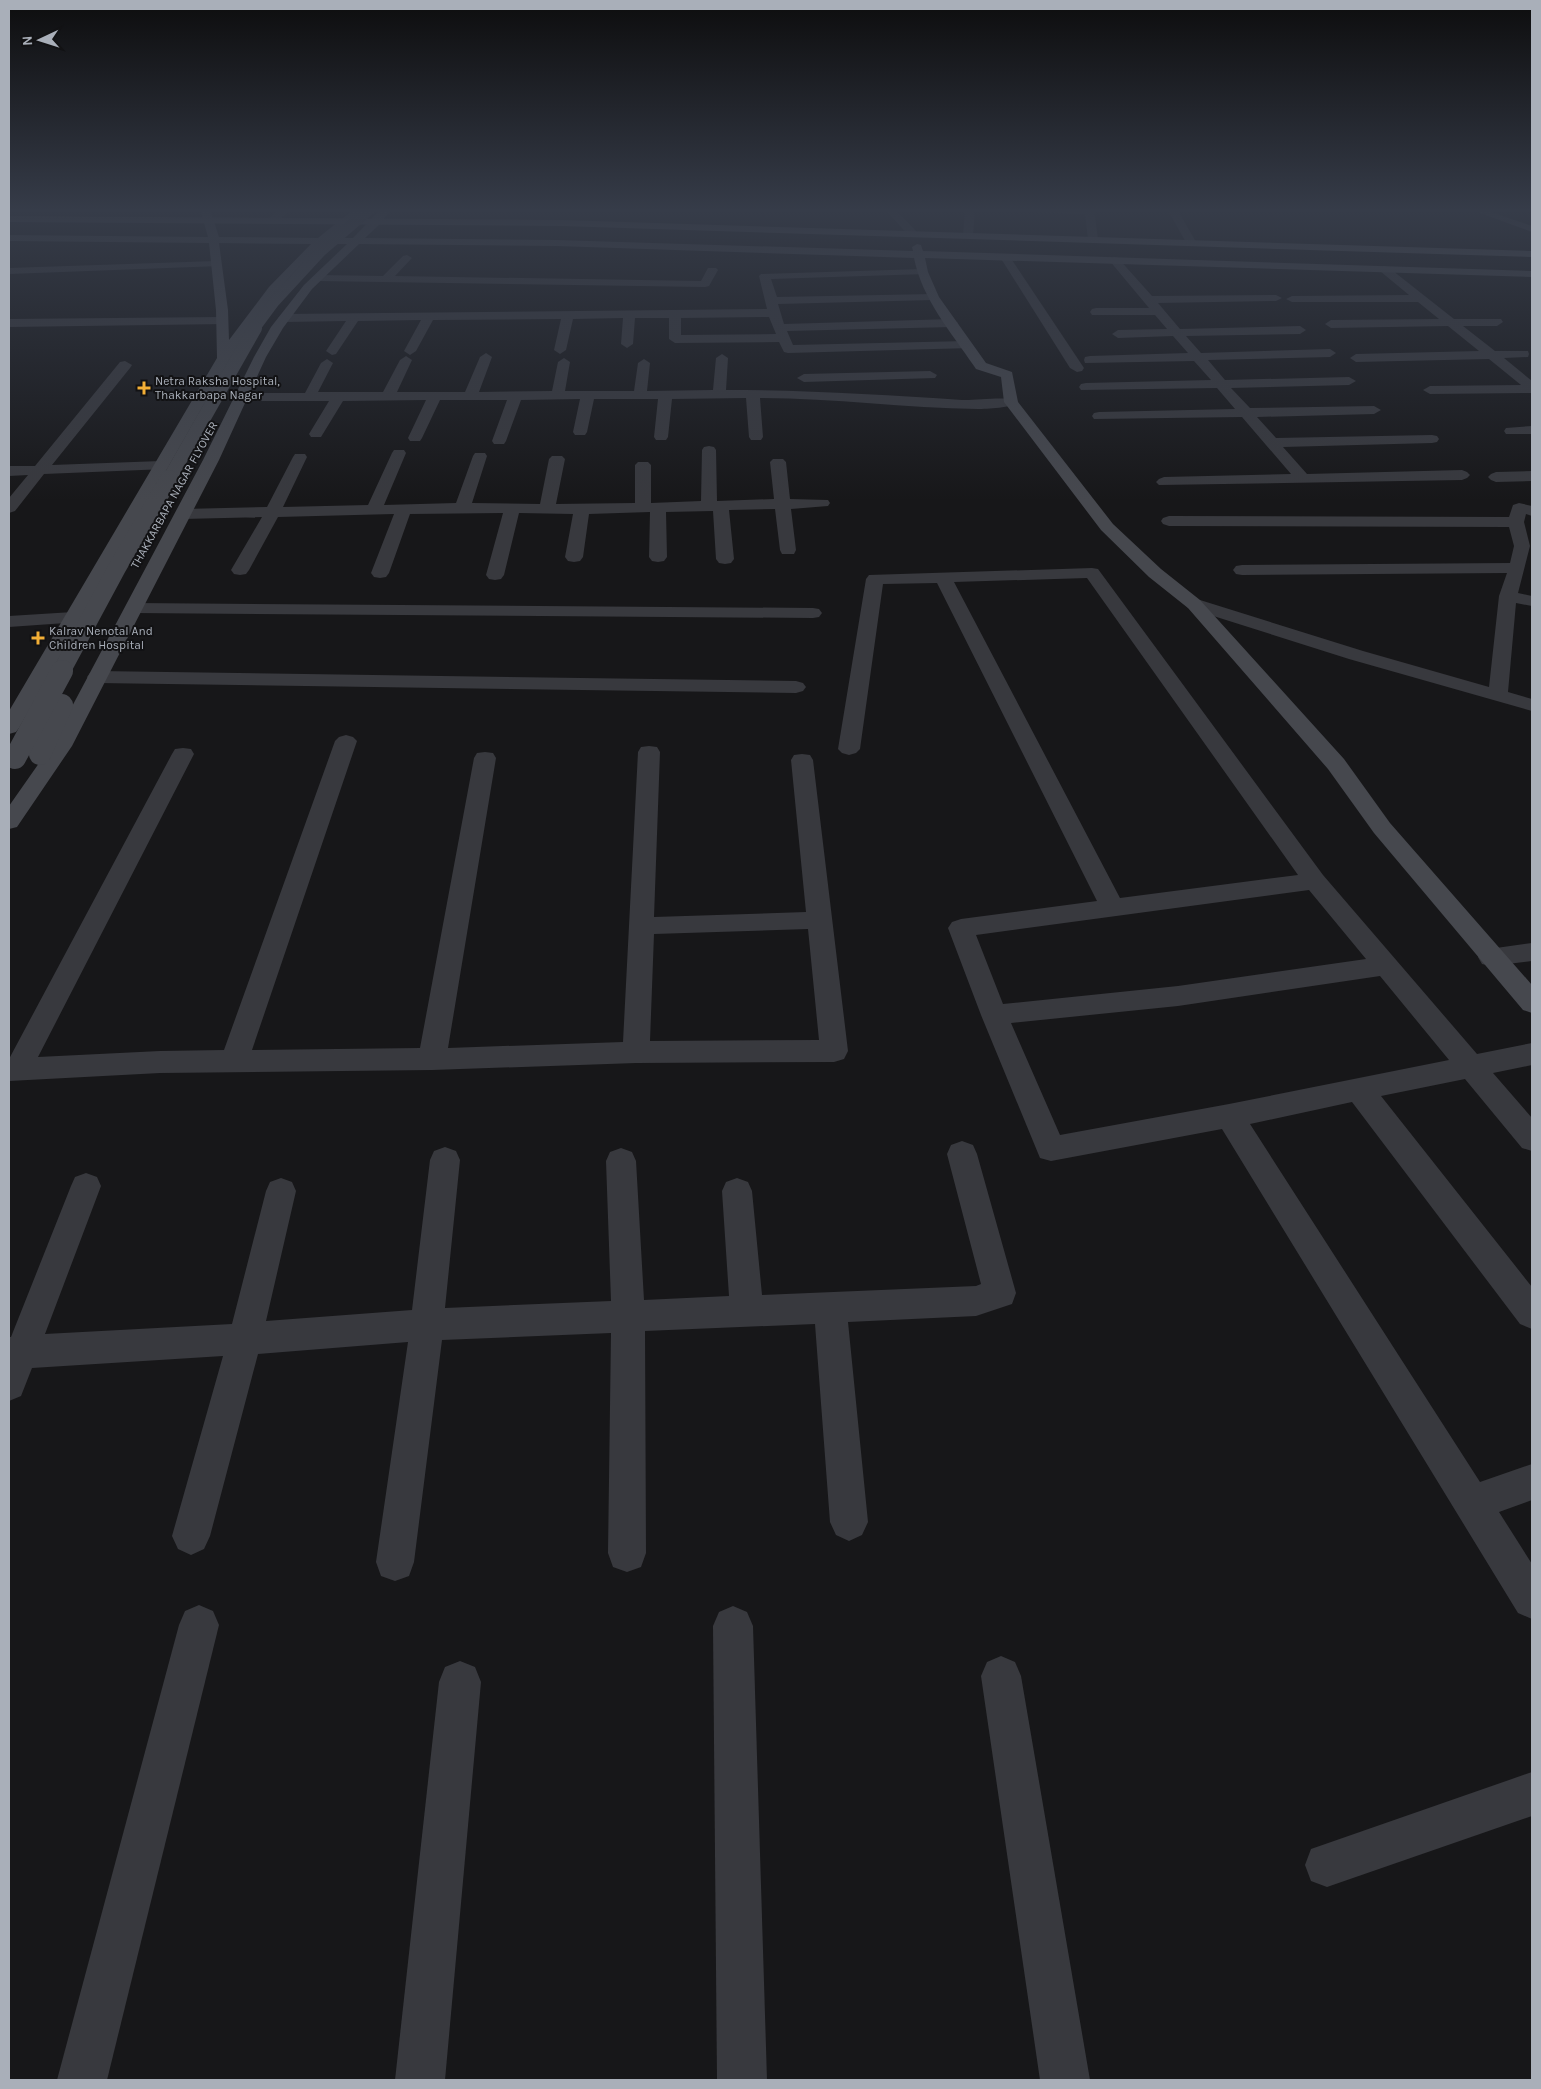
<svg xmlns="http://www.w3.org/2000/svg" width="1541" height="2089" font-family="Karla,sans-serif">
<rect width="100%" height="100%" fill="#171719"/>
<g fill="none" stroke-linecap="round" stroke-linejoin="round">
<!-- street -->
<g fill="#38393e" fill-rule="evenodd">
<path d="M280,209H291L276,223H268V219Z"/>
<path d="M885,209H895L916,231V235H908Z"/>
<path d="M965,209H975L973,235L968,238L963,235Z"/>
<path d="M1027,209H1094L1098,239L1093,242L1088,239L1085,214L1032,212Z"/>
<path d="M1167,209H1177L1196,242L1195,244H1187Z"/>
<path d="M1005,254L1010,257L1084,368L1082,371L1077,372L1070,368L1000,257Z"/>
<path d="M407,255L412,258L395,276L701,281L708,268H716L718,270L709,286L705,287L318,281L312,278L318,275L383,276L403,256Z"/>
<path d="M1114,257L1118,258L1152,296L1276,295L1282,298L1276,301L1158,303L1180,329L1300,326L1306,330L1300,334L1186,336L1201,353L1330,349L1336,353L1330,357L1208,360L1225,380L1349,377L1356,381L1349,385L1231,388L1250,408L1374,406L1381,410L1374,414L1257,417L1276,438L1432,435L1437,436L1439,439L1437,442L1432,443L1283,447L1307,474L1462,470L1467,472L1470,475L1467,478L1462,480L1159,485L1156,482L1159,479L1164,477L1291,474L1242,417L1094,419L1092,416L1094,413L1099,412L1235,409L1217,388L1081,390L1079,387L1081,384L1086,383L1211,380L1194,361L1085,363L1084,360L1085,357L1090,356L1188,353L1173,336L1118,338L1112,334L1118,330L1167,329L1155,315H1092L1090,312L1092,309L1096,308H1149L1109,260Z"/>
<path d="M216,261L220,262L221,264L220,266L9,274V268Z"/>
<path d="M1384,266L1388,267L1454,319H1501L1503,322L1497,326H1463L1495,351H1528L1529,354L1528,357L1504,358L1532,381V393L1430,394L1423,390L1430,386L1521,385L1489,359L1356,362L1350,358L1356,354L1479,351L1448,326L1331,328L1325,324L1331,320L1439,319L1418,302H1292L1286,299L1292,296L1409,295L1380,271L1379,269Z"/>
<path d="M922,269L926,270L928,272L926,274L771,279L777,297L933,294L939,297L933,300L778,304L784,324L952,319L958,323L952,327L787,331L793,345L967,341L973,345L971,348L788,353L784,352L779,342L675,343L669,339V318H635L633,344L627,348L621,344L623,318L573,319L566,350L560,354L554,350L561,319L433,320L416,351L410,355L404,351L421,320L358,321L336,354L332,355L326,351L346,321L284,322L278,318L284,314L767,309L759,276L761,274ZM769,317L776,334L681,335V318Z"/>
<path d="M222,317L228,321L226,324L9,327V319Z"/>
<path d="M486,353L492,357L479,392L552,391L558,362L564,358L570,362L565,391H634L638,363L644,359L650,363L647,391L713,390L716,358L722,354L728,358L726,390C805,390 884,395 962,400C973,401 1013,395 1018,402C1013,408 986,409 978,409C905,408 833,398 760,398L763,437L761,440H751L749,437L746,398L672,399L668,437L666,440H656L654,437L658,399H594L587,432L585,435H575L573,432L580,399L521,400L506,441L504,444H494L492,441L507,400H440L422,438L420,441H410L408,438L426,400L343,401L321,437H311L309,434L329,401H241L234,397L241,393H305L321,363L327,359L333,363L318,392H383L400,360L406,356L412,360L397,392H465L480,357Z"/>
<path d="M125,361L132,365L130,368L52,465L161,461L166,463L169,466L166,469L44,474L15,511L9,513V498L28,475L9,476V466H35L120,362Z"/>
<path d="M930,371L937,375L935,378L804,382L797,378L804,374Z"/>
<path d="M1532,426V434H1506L1504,431L1506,428Z"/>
<path d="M709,446L714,447L716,450L717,501L774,499L770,462L773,459H783L786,462L790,499L828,500L830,503L828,506L791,509L796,550L794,554H782L780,550L775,509L729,510L734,559L731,563L725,564L719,563L716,559L713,511L666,512L667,557L664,561L658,562L652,561L649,557L650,512L589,514L583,557L580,561L574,562L568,561L565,557L573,514L519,513L504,575L501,579L495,580L489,579L486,575L503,513L410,514L389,573L386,577L380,578L374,577L371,573L394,514L278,517L249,570L246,574L240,575L234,574L231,570L262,517L183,519L177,517L175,514L177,511L183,509L267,507L293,457L295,454H305L307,457L283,507L368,505L392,453L394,450H404L406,453L384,505L456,503L473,456L475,453H485L487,456L472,503L540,504L549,459L552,456H562L565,459L556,504L635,503V465L638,462H648L651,465V503L701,501L702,450L704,447Z"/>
<path d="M1532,471V481L1496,482L1491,480L1488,477L1491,474L1496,472Z"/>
<path d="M1519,503L1532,506V516L1526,514L1524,522L1530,546L1518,593L1532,596V606L1516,603L1508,692L1532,699V711L1349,659L1188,608L1185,604L1188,600L1194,599L1200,600L1363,651L1489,687L1499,596L1507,573L1242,575L1236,574L1233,570L1236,566L1242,565L1510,563L1514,546L1509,527L1169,526L1163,524L1161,521L1163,518L1169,516L1509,517L1513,505Z"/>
<path d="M1092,568L1098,569L1323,875L1477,1054L1532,1043V1065L1493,1073L1532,1118V1151L1522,1148L1465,1079L1381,1096L1532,1287V1329L1520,1324L1352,1102L1250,1124L1480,1482L1532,1464V1500L1499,1512L1532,1564V1619L1518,1613L1222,1129L1051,1161L1040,1158L981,1015L948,928L952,922L961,919L1097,901L937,583L883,584L860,749L856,753L849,755L842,753L838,749L866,579L869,575ZM1087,578L1298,875L1120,898L954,582ZM1309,890L1366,959L1178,986L1003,1004L976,935ZM1380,976L1449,1060L1229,1104L1060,1135L1011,1023L1178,1006Z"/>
<path d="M134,603L813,608L819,609L822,613L819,617L813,618L134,613L128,612L125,608L128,604Z"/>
<path d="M73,612L80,614L82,618L80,622L9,627V616Z"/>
<path d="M97,671L796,681L803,683L806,687L803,691L796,693L97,683L90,681L87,677L90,673Z"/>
<path d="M346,735L353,737L357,741L252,1050L420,1048L474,758L477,753L485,752L493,753L496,758L448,1048L623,1042L638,752L641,747L649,746L657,747L660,752L654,917L806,912L791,760L794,755L802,754L810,755L813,760L848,1051L844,1059L834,1062L636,1063L432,1070L160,1073L9,1081V1059L172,754L175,749L183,748L191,749L194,754L38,1057L160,1051L224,1050L335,741L339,737ZM808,929L819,1040L650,1041L654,934Z"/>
<path d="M1532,943V961L1491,966L1482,964L1478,957L1482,950Z"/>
<path d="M962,1141L973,1145L977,1154L1016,1293L1012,1304L976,1316L848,1322L868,1522L862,1535L849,1541L836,1535L830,1522L815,1324L645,1331L646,1553L641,1567L627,1572L613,1567L608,1553L611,1333L442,1340L414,1562L409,1576L395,1581L381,1576L376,1562L408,1342L258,1354L210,1536L204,1549L191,1555L178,1549L172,1536L223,1356L32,1368L21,1396L9,1401V1337H11L71,1186L75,1177L86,1173L97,1177L101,1186L45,1334L232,1324L266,1191L270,1182L281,1178L292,1182L296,1191L266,1321L412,1310L430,1160L434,1151L445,1147L456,1151L460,1160L445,1308L611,1301L606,1161L610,1152L621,1148L632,1152L636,1161L644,1300L729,1296L722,1191L726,1182L737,1178L748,1182L752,1191L762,1295L976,1286L981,1284L947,1154L951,1145Z"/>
<path d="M199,1605L213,1611L219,1625L107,2080H57L179,1625L185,1611Z"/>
<path d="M733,1606L747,1612L753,1626L767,2080H717L713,1626L719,1612Z"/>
<path d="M1001,1656L1015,1662L1021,1676L1090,2080H1040L981,1676L987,1662Z"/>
<path d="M460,1661L475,1667L481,1682L445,2080H395L439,1682L445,1667Z"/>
<path d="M1532,1772V1816L1327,1887L1311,1881L1305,1865L1311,1849Z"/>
</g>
<!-- secondary -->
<g fill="#46484e" fill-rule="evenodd">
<path d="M200,209H210L219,237L318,238L354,209H365L331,238H353L381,209H391L380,224L365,238L557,240L913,251L912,247L917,244L921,245L923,251L1532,271V277L925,258L928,272L939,297L986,363L1012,372L1018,402L1113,524L1161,569L1200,600L1344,759L1390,823L1532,985V1013L1523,1010L1374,833L1328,769L1188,608L1149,577L1101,530L1004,402L1001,377L976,369L974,366C951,332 922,299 914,258L557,246L359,244L312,289L283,328L266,357L219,460L72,746L17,827L9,829V806L51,746L203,460L254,357L271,327L304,285L347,244H323C290,273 263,309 238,345L19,728L16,732L9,734V711L217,358L216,310L209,243L9,241V235L208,237ZM219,243L311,244L269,287L229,340L228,310Z"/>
<path d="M1469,209H1483L1532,226V232Z"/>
</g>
<!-- primary -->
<path fill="#54565d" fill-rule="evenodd" d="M9,216L562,220L1532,251V257L562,226L9,222Z"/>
<!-- secondary-bridge-far3 -->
<path stroke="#46484e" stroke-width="11" d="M254,329L274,302L321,251L370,209"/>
<!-- secondary-bridge-far2 -->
<path stroke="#46484e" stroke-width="14" d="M168,481L255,328"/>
<!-- secondary-bridge-far1 -->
<path stroke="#46484e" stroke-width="18" d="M61,672L117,568L169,479"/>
<!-- secondary-bridge -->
<g stroke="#46484e" stroke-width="22">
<path d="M40,754L62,705"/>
<path d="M15,758L62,671"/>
</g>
</g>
<!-- sky -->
<linearGradient id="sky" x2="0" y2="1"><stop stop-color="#0d0d0e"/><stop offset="0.42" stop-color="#363c49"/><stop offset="1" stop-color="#363c49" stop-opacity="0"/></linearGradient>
<rect width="1541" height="501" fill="url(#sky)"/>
<!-- markers -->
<g fill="#f3af36" stroke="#121214" stroke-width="2">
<path d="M141.5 380.5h5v5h5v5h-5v5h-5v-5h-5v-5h5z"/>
<path d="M35.5 630.5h5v5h5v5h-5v5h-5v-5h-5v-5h5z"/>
</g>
<g text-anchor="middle" stroke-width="4" stroke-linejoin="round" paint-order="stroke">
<!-- far-poi labels -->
<g font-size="12" fill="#a9afb9" stroke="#121214" text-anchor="start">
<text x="155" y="385">Netra Raksha Hospital,<tspan x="155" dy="14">Thakkarbapa Nagar</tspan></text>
<text x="49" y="635">Kalrav Nenotal And<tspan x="49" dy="14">Children Hospital</tspan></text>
</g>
<!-- far-street labels -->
<g font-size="12" fill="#a9afb9" stroke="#121214">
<text transform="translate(174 495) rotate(-61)" y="4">THAKKARBAPA NAGAR FLYOVER</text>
</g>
</g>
<!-- border -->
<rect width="1541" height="2089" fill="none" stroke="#a9afb9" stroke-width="20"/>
<!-- north arrow -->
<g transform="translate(40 40) rotate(266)" stroke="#121214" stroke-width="4" paint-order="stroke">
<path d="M0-4L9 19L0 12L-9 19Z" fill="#a9afb9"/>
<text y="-8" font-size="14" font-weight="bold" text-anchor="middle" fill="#a9afb9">N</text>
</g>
</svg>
